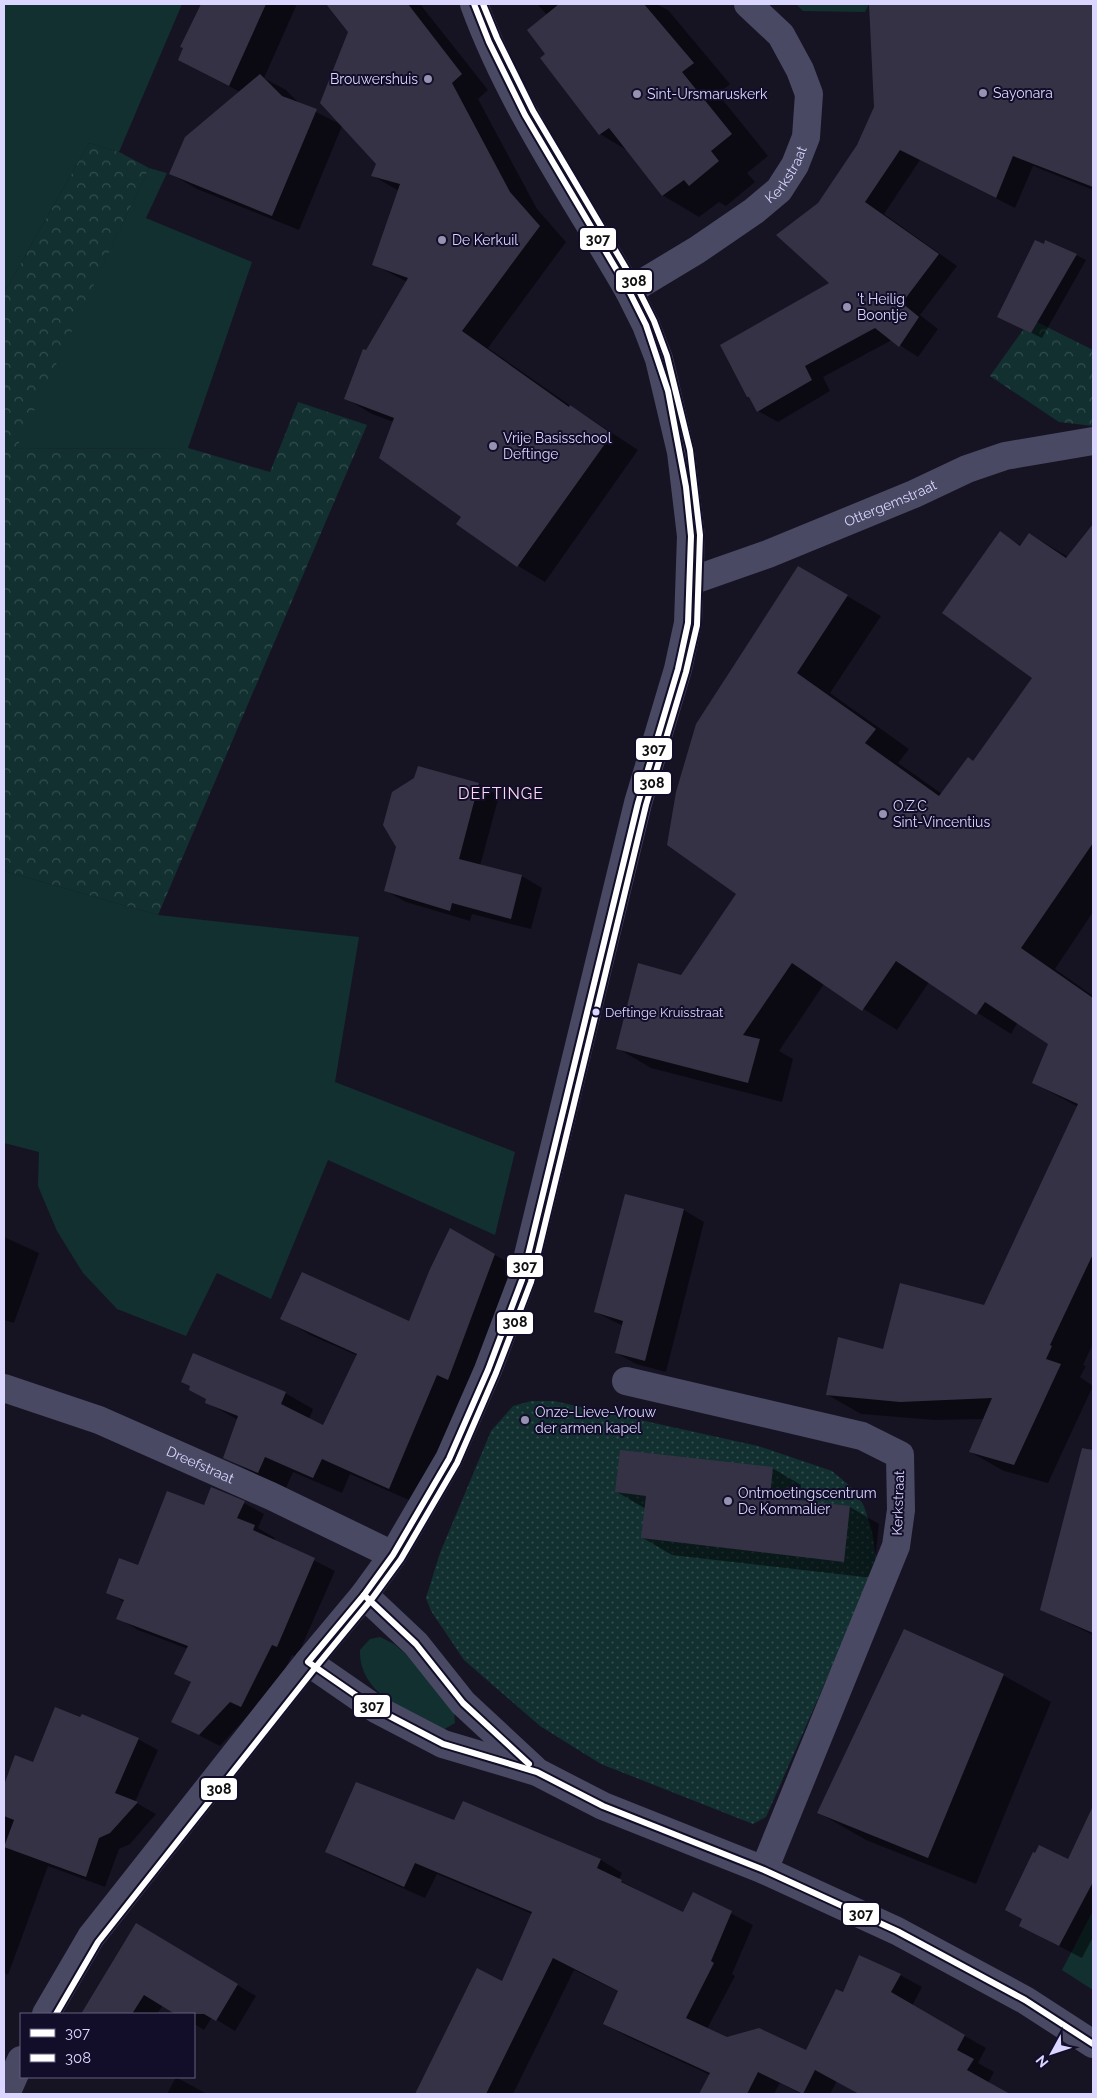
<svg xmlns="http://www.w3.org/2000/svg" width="1097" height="2098" font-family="Raleway,sans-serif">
<defs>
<pattern id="forest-crowns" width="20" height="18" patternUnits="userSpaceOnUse" patternTransform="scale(1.25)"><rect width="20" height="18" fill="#123030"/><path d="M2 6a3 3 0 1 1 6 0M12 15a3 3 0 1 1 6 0" fill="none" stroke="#344d4f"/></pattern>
<pattern id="park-dots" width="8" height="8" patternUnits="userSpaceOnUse" patternTransform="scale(1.25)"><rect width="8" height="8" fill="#123030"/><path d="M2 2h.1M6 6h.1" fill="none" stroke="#344d4f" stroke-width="1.8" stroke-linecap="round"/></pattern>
</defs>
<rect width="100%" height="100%" fill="#161423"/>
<!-- green -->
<g fill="#123030">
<path d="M4,4H182L119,152L89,143L4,293Z"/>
<path d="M796,4H869L865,12L803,11Z"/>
<path d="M149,168L167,173L146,218L252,262L188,448L15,449Z"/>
<path d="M4,871L158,915L359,937L335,1082L515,1152L495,1235L328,1160L271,1299L217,1273L186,1336L117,1309L83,1273L57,1231L38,1186L39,1152L4,1143Z"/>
<path d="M380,1637L394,1644L413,1660L454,1710L455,1723L443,1730C410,1716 358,1693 360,1650L370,1639Z"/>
<path d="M1093,1911V1990L1062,1970Z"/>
</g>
<!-- forest -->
<g fill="url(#forest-crowns)">
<path d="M89,143L119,152L149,168L16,449L188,448L270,472L298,402L367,425L158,915L4,871V293Z"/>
<path d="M1031,319L1093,350V426L1059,422L990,376Z"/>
</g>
<!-- park -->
<path fill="url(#park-dots)" d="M531,1401H554L758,1446L832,1471L850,1486L864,1506L872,1532L876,1557L864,1594L766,1817L753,1824L601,1764L540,1726L464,1660L431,1611L426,1598L440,1553L491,1431L513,1406Z"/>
<!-- shadow -->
<g fill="#0007">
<path d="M202,4H297L264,78L286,90L300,104L340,124L350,32L337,15L343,4H420L488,90L478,99L537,209L566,242L488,348L571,406L638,450L545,582L518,566L458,524L463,517L394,422L372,414L345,398L367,352L407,282L373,264L399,191L373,176L377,164L342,126L299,230L197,189L171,174L240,92L204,73L182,47Z"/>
<path d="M537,4H656L668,10L730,84L718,94L768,156L747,173L755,182L726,206L719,202L699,217L662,195L628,151L600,134L547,54V15Z"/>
<path d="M951,4H1093V190L1033,166L1015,208L920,160L884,214L957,266L920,315L938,329L918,357L892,340L823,377L830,391L778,422L758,411L831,283L819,204L937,51Z"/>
<path d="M1076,255L1086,260L1042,338L998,317Z"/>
<path d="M1093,526V912L1055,969L1093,996V1344L1083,1365L1086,1366L1080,1377L1093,1386L1048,1483L1004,1471L970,1452L984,1419L935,1420L861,1414L828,1395L884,1351L984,1306L1078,1107L1034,1083L1049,1043L1018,1022L1011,1034L929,982L897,1030L824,984L779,1051L793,1059L782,1102L651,1068L617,1048L681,976L737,894L668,845L832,587L881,616L830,693L909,749L898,763L942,794L974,762L1034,678L1000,533L1022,546L1030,534L1068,557Z"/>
<path d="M418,768L479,784L499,796L480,866L522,876L542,888L531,929L472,914L470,921L406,902L386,891Z"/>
<path d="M626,1195L684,1210L704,1222L666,1372L636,1364L616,1353L623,1326L595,1312Z"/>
<path d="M451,1230L523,1271L418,1504L350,1474L342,1493L293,1472L286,1488L253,1473L225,1457L238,1420L206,1402L285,1393L313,1409L309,1419L323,1427L358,1356L310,1335L282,1318L410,1323Z"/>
<path d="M4,1237L39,1253L14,1323L4,1320Z"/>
<path d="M772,1468L801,1485L800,1501L850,1507L879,1524L873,1578L672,1555L643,1538L646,1509L617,1492Z"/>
<path d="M1074,1481L1093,1486V1635L1042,1610Z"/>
<path d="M244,1503L264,1514L258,1528L275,1538L274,1540L335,1571L297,1657L292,1655L261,1718L251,1712L220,1746L173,1722L192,1683L176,1673L188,1649L138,1630L118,1618L124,1602L108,1592L204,1507Z"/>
<path d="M1003,1675L1051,1702L976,1884L866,1840L819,1813Z"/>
<path d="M138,1739L158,1750L135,1802L156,1814L130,1844L119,1849L105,1887L48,1866L8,1975L4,1973V1789L16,1756L34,1764Z"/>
<path d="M463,1802L601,1860L622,1873L619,1880L683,1914L694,1894L753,1925L732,1974L735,1976L707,2029L727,2038L806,2052L844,1993L900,1975L922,1987L912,2006L986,2048L978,2063L994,2072L988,2083L1007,2094H861L837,2081L830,2094H801L780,2083L774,2094H708L702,2091L710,2075L626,2036L604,2024L619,1992L574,1970L513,2094H416L477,1969L503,1982L532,1914L437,1874L425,1898L348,1864L326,1852L455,1822Z"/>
<path d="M1093,1809V1937L1082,1958L1043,1938L1068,1861Z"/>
<path d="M136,1925L256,1996L235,2031L212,2017L204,2030L194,2024V2014H178L163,2005L157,2014H83Z"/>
<path d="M176,2077L207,2094H167Z"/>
</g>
<!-- building -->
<g fill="#353245">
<path d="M201,4H266L229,86L178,60L183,48L180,47Z"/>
<path d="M326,4H408L462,74L452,83L510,192L540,226L462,331L569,407L570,405L612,434L517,567L456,524L461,517L379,458L394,418L344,399L363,349L366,350L408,278L372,265L400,184L371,176L376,164L320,103L348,32Z"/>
<path d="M559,4H644L694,63L682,72L732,134L711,151L719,161L689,186L684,180L662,196L609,128L599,135L540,58L545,54L527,30Z"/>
<path d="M869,4H1093V187L1013,156L996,198L900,150L865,202L939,254L902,303L919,317L899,347L875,328L805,366L812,380L757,412L749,397H747L720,345L829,283L776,235L818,203L857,145L874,107Z"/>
<path d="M260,74L282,96L317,109L272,216L169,174L185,137Z"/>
<path d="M1035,240L1044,244L1045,240L1077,254L1031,333L997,317Z"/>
<path d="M1093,524V843L1021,948L1093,998V1254L1050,1345L1052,1346L1046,1359L1061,1364L1014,1465L969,1452L992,1398L900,1402L826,1395L838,1337L883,1349L900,1283L984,1305L1078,1104L1032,1083L1048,1044L985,1002L976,1015L896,961L862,1011L792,963L743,1035L760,1039L748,1083L616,1049L638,963L681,975L736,894L667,845L676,792L696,724L798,566L848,595L797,673L876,729L865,743L939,796L968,757L973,761L1032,678L942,613L1000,531L1020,546L1029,533L1066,558Z"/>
<path d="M418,766L479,783L459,859L522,875L511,919L452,903L450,911L384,891L396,847L383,825L392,792L414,778Z"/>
<path d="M625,1194L684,1209L645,1361L615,1353L623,1321L594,1312Z"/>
<path d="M450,1228L495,1254L448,1380L437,1375L389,1489L322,1459L313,1478L265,1457L258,1473L223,1458L238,1416L205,1403L206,1399L189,1390L190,1386L181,1382L193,1353L286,1392L281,1404L323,1425L357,1354L280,1319L302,1272L409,1321L430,1269Z"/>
<path d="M1082,1448L1093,1450V1633L1040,1610Z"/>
<path d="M620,1450L773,1467L770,1497L850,1506L844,1562L641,1538L646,1496L615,1492Z"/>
<path d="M211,1487L245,1501L237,1518L255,1525L253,1530L315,1558L277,1647L272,1645L241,1707L230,1702L199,1735L171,1722L191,1682L174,1674L188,1646L116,1619L124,1600L106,1593L119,1558L138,1565L167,1491L204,1505Z"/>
<path d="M904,1629L1004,1674L928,1858L817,1813Z"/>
<path d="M55,1707L80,1717L82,1714L139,1738L115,1793L138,1802L110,1833L99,1838L86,1877L4,1847L14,1820L4,1816V1785L15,1755L33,1762Z"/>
<path d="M356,1782L454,1820L463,1801L601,1859L597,1868L622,1880L621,1882L683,1912L693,1892L732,1911L711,1961L714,1963L686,2018L727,2037L759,2028L806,2050L836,1989L843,1992L859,1955L901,1974L891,1992L965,2035L957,2050L974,2059L967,2070L1010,2094H859L815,2070L803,2094L758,2072L747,2094H699L710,2073L603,2024L618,1991L553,1958L486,2094H415L477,1968L502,1981L532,1912L415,1863L404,1887L325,1852Z"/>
<path d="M1093,1806V1882L1059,1946L1019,1926L1022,1919L1005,1910L1033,1852L1035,1853L1039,1845L1068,1859Z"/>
<path d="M136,1923L238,1984L216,2021L204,2014H175L144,1995L132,2014H81Z"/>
</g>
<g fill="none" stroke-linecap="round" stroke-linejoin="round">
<!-- minor -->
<g stroke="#4a4964" stroke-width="28">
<path id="s1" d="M629,291L697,250L754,211L779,190L795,165L806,137L809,94L800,70L781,35L748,4"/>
<path id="s2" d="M691,581L768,554L914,494L967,469L1005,456L1093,441"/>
<path d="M626,1381L862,1436L900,1455L901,1510L896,1546L764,1870"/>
<path id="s3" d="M4,1388L99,1420L271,1496L393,1555"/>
<path d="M364,1595L416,1644L463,1703L534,1769"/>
<path d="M308,1662L376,1709L443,1744L537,1772L603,1806L764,1870L897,1931L1025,2000L1093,2044"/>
<path d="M46,2014L91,1937L308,1662L364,1595L393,1555L449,1459L488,1370L522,1280L638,803L678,669L688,623L691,536L681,452L659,359L646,325L629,291C575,197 511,106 474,4"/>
<path d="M6,2094L21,2060"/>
</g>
<!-- bus-1 casing -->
<g stroke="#120e29" stroke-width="10">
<g id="bus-1">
<path d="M474,4L489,42L525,115L629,291L646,325L668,391L686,487L691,536L688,623L678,669L638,803L522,1280L488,1370L449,1459L393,1555L364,1595L308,1662L376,1709L443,1744L537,1772L603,1806L764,1870L897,1931L1025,2000L1093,2044"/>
<path d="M364,1595L416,1644L463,1703L529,1764"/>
</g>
</g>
<!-- bus-2 casing -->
<g stroke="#120e29" stroke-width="10">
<path id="bus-2" d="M56,2014L98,1942L315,1668L371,1600L401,1559L457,1463L496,1373L531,1282L646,805L686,672L697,625L700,535L690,450L667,356L654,321L637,287L533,111L497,38L483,4"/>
</g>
<!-- bus-1 -->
<use href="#bus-1" stroke="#fff" stroke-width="6"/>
<!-- bus-2 -->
<use href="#bus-2" stroke="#fff" stroke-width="6"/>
</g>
<!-- markers -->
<g fill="#9592b2" stroke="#120e29" stroke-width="2">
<circle cx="428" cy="79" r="5"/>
<circle cx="983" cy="93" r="5"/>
<circle cx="637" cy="94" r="5"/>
<circle cx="442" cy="240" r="5"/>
<circle cx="847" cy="307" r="5"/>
<circle cx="493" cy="446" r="5"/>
<circle cx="883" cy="814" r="5"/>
<circle cx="525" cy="1420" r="5"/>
<circle cx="728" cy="1501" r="5"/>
</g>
<circle fill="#dad6ff" stroke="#120e29" stroke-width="2" cx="596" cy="1012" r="4.5"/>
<g text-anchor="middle" stroke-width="4" stroke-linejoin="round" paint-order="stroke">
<!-- bus labels -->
<g font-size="13" fill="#dad6ff" stroke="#120e29" text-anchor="start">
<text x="605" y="1017">Deftinge Kruisstraat</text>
</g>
<!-- poi labels -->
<g font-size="14" fill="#dad6ff" stroke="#120e29" text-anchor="start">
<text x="418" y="84" text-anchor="end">Brouwershuis</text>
<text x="993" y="98">Sayonara</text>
<text x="647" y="99">Sint-Ursmaruskerk</text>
<text x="452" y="245">De Kerkuil</text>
<text x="857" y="304">'t Heilig<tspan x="857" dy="16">Boontje</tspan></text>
<text x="503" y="443">Vrije Basisschool<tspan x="503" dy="16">Deftinge</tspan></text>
<text x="893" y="811">O.Z.C<tspan x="893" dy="16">Sint-Vincentius</tspan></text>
<text x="535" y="1417">Onze-Lieve-Vrouw<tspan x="535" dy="16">der armen kapel</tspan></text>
<text x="738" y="1498">Ontmoetingscentrum<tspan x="738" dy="16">De Kommalier</tspan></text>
</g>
<!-- street labels -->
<g font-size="14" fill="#dad6ff" stroke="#120e29">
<text dy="5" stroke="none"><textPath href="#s1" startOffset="198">Kerkstraat</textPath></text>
<text dy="5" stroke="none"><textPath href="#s2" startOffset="214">Ottergemstraat</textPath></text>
<text dy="5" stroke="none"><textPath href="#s3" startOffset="211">Dreefstraat</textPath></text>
<text transform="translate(898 1503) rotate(-88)" y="5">Kerkstraat</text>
</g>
<!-- quarter labels -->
<g font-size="16" letter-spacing="1" fill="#ffd8f2" stroke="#120e29">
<text x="501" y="799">DEFTINGE</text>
</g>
</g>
<g stroke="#120e29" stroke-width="2">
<rect x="579" y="227" width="38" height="24" rx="5" fill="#fff"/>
<rect x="615" y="269" width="38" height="24" rx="5" fill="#fff"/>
<rect x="635" y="737" width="38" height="24" rx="5" fill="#fff"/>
<rect x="633" y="771" width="39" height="24" rx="5" fill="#fff"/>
<rect x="506" y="1254" width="38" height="24" rx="5" fill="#fff"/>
<rect x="496" y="1311" width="38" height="24" rx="5" fill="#fff"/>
<rect x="353" y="1694" width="38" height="24" rx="5" fill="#fff"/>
<rect x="200" y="1777" width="38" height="24" rx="5" fill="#fff"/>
<rect x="842" y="1902" width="38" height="24" rx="5" fill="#fff"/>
</g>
<g font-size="14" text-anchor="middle" font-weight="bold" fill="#111">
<text x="598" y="244">307</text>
<text x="634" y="286">308</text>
<text x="654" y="754">307</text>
<text x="652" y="788">308</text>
<text x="525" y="1271">307</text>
<text x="515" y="1327">308</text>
<text x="372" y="1711">307</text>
<text x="219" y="1794">308</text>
<text x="861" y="1919">307</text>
</g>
<!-- border -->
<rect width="1097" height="2098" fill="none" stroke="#dad6ff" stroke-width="10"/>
<!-- legend -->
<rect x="20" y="2013" width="175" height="65" fill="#120e29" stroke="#625e7f"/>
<rect x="30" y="2029" width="25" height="8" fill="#ffffff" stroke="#625e7f"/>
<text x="65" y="2038" font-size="15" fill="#dad6ff">307</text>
<rect x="30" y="2054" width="25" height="8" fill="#ffffff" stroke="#625e7f"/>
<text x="65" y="2063" font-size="15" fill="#dad6ff">308</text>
<!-- north arrow -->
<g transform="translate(1052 2053) rotate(230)" stroke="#120e29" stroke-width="4" paint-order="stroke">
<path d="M0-4L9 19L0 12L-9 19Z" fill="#dad6ff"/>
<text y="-8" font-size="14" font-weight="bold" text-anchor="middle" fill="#dad6ff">N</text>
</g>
</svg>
